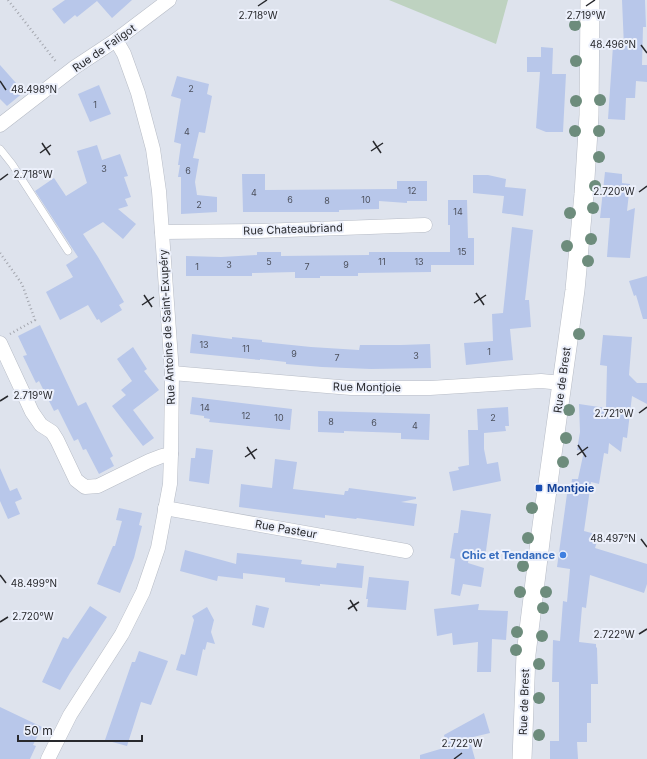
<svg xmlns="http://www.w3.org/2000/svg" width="647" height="759" font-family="Inter,sans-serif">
<rect width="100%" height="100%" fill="#dee3ed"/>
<!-- green -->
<path fill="#bed2c0" d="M389,0H508L496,44Z"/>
<!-- building -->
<g fill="#b8c7ea">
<path d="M65,0H132L112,18L97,1L77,17L75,15L64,24L52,9Z"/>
<path d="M622,0H645L646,27H643L642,65H647V82L636,81L635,98H626L625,120L608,119L613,46L624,47Z"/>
<path d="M541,47L553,48L552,74H566L563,132H546L536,128L540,72H527V57H541Z"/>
<path d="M0,65L24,92L7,106L0,99Z"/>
<path d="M177,76L209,84L207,94L212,96L205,133L199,132L193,158L199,159L195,182L197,195L217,197V212L181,214V177H178L180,165H178L181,144L174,142L181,99L171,96Z"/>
<path d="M99,85L111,114L90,122L78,94Z"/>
<path d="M97,145L102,160L120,154L128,176L124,177L131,197L125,199L128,206L118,209L136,224L123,239L103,222L83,234L98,257L124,302L119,305L122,310L101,323L99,319L97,320L88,305L60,320L46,292L73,277L66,265L78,257L35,191L54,178L66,196L87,183L77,151Z"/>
<path d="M605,172L622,174V183L630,184L627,211L635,208L630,258L607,257L610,218H600Z"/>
<path d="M242,174H265V190L397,189V181H427V201H407V203L379,201V209L339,210V212H243Z"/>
<path d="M473,175H488L506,179L505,187L526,189L523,216L502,213L504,196L473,193Z"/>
<path d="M448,200H467L468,238H474V265H431V272L358,273V276H320V278H295V272L252,273V276H186V256L221,257L257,255V252H281V256L369,255V252H450V225H448Z"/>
<path d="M512,227L533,230L525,300H529L531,327L510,329L513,360L466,365L464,343L493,341L492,314L503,313Z"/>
<path d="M647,276V319H643L636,295L634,296L629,281Z"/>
<path d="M40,325L78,406L86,402L113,456L110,458L114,466L99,474L86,449L83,450L78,439L74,441L58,409L54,411L39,381L36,383L23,356L27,355L18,336Z"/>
<path d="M192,334L232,339V337L262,340V342L311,347L359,350L360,345H401L430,344L431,368L371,369L322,367L286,364V362L260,359V360L190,353Z"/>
<path d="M603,335L632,337L629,375L637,383H647V404L632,396L627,438L623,437L621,452L609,443L608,454L604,453L599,484L591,482L584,531L599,535L595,548L647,564V584L644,593L590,575L586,608L582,607L579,642L596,644V647L597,648L598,684H591V723H587V742H577L578,759H550V741H559V682H552L553,640L560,641L563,601L567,602L570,569L557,567L567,494H570L572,479H578L584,451L577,450L580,432L579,404L606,408L607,366L600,365Z"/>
<path d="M133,347L147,369L144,371L159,390L133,410L154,438L143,446L112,406L126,395L121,390L132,381L117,359Z"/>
<path d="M192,397L292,409L290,430L209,422L210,419L204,418V416L190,414Z"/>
<path d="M508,407L509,426H505L506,431L484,433V449L487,464L498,462L501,481L453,491L449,472L459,470L458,467L469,465L468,430H478L477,409Z"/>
<path d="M318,411L430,414L429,440L401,439V433L344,431V433L318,432Z"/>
<path d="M196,448L213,450L209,484L189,481L191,458H195Z"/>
<path d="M275,459L297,462L293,489L344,495L345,491H348L349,488L416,497V499L401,502L417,504L414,526L357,518L356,519L325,515V518L239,507L241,484L272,488Z"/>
<path d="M0,468L10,491L17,488L22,499L15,502L20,514L8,519L0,501Z"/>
<path d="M119,508L142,513L139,525L142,526L134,558L120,593L97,584L113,546H115L122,521L116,520Z"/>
<path d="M461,510L491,514L485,558L469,556L468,563L484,568L481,587L463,584L460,596L451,594L455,559L450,558L454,533H458Z"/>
<path d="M185,550L236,564L237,553L302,560L301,564L336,568L337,563L364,566L362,588L320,584V586L285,582V578L243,573V579L218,576L217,581L180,571Z"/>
<path d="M369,577L409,581L406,610L367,607L368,599H366Z"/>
<path d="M479,604L478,610L508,611L506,640L492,639L491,672H477L478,642L453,645L452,633L437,636L434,609Z"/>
<path d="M256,605L269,608L264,628L252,625Z"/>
<path d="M90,606L107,617L70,673L60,690L42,682L63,637L68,639Z"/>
<path d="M207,607L214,620L211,632L215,644L207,642L205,650L203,649L197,676L176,670L181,654L185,655L194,620L192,616Z"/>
<path d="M139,651L168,661L151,705L141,702L127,746L105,740L132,662H135Z"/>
<path d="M0,707L42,727L33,745L36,746L30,759H0Z"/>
<path d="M484,713L490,733L469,738L475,759H420V755L447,747L444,735Z"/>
</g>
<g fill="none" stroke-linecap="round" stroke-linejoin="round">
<!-- lane casing -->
<g stroke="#b7bcc6" stroke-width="8">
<path id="lane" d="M0,149L12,164L68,251"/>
</g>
<!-- street casing -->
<g stroke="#b7bcc6" stroke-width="15">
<g id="street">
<path d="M0,125L75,67L116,40L169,0"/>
<path d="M162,232L259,231L425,225"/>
<path d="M0,343L32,412L41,425L52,432L57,440L76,480L85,487L98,486L149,461L162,456L171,454"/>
<path d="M172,373L351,388H430L541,381L562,383"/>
<path d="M165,508L406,551"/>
<path d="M48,759L70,715L122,634L143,592L158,548L170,484L171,454L172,373L159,191L153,149L138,93L124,54L116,40"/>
</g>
</g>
<!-- secondary casing -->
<g stroke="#b7bcc6" stroke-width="20">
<path id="secondary" d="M522,759L526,654L542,526L575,290L584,194L589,115L590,0"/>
</g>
<!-- path -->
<g stroke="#a4a7af" stroke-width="2.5" stroke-dasharray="1 3" stroke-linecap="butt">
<path d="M8,0L57,63"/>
<path d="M0,253L22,284L35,320L10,334"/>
</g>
<!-- lane -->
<use href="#lane" stroke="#fff" stroke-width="7"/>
<!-- street -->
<use href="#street" stroke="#fff" stroke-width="14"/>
<!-- secondary -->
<use href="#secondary" stroke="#fff" stroke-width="19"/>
</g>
<!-- trees -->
<g fill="#6d8c7c">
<circle cx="575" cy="25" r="6"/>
<circle cx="576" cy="61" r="6"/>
<circle cx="600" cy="100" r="6"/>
<circle cx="576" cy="101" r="6"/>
<circle cx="575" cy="131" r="6"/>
<circle cx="599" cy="131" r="6"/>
<circle cx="599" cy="157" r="6"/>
<circle cx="595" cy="186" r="6"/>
<circle cx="593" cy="208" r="6"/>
<circle cx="570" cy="213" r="6"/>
<circle cx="591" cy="239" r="6"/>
<circle cx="567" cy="246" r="6"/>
<circle cx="588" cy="261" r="6"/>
<circle cx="579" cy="334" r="6"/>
<circle cx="569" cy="410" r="6"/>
<circle cx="566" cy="438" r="6"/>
<circle cx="563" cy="462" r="6"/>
<circle cx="532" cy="508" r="6"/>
<circle cx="528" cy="538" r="6"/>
<circle cx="523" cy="566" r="6"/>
<circle cx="520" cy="592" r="6"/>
<circle cx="546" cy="592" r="6"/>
<circle cx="543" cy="608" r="6"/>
<circle cx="517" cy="632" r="6"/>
<circle cx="542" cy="636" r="6"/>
<circle cx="516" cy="650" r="6"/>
<circle cx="539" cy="664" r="6"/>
<circle cx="539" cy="698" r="6"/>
<circle cx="539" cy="735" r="6"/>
</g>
<!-- ticks -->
<path fill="none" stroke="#28292d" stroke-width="1.5" d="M258,6L267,0M586,6L595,0M641,45L647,53M0,81L6,90M373,141L381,153M42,143L50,155M371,151L383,143M40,153L51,145M0,180L8,174M639,192L647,186M476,293L484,305M144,295L152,307M474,303L486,295M142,305L154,297M0,401L8,396M639,413L647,407M578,445L586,457M247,447L255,459M577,455L588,447M245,457L257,449M641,539L647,547M0,575L6,583M350,600L357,611M348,609L359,602M0,622L8,617M639,634L647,629M454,759L462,753"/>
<!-- markers -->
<rect fill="#1a4fb4" stroke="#ecf0fb" stroke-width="1.5" x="535" y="484" width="8" height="8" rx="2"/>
<circle fill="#3f7fe0" stroke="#ecf0fb" stroke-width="1.5" cx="563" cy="555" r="4"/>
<g text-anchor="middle" stroke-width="4" stroke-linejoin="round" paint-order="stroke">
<!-- number labels -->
<g font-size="9" fill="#4c505c">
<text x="191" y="92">2</text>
<text x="95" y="108">1</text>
<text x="187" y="135">4</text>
<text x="104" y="172">3</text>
<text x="188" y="174">6</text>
<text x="412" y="194">12</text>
<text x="254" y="196">4</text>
<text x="290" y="203">6</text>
<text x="366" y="203">10</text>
<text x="327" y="204">8</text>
<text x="199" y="208">2</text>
<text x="458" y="215">14</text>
<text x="462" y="255">15</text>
<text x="269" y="265">5</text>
<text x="382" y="265">11</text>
<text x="419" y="265">13</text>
<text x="229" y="268">3</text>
<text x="346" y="268">9</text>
<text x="197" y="270">1</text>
<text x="307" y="270">7</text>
<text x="204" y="348">13</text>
<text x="246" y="352">11</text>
<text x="489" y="355">1</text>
<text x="294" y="357">9</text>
<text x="416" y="359">3</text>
<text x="337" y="361">7</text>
<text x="205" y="411">14</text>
<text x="246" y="419">12</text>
<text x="279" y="421">10</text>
<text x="493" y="421">2</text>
<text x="331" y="425">8</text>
<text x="374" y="426">6</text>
<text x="415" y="429">4</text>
</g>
<!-- street labels -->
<g font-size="11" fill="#28292d" stroke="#ecf0fb">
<text transform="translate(104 48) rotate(-35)" y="4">Rue de Faligot</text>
<text transform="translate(293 229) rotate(-2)" y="4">Rue Chateaubriand</text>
<text transform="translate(167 327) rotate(-93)" y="4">Rue Antoine de Saint-Exupéry</text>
<text transform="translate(562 380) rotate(-82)" y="4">Rue de Brest</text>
<text transform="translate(367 387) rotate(1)" y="4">Rue Montjoie</text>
<text transform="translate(286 529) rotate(10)" y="4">Rue Pasteur</text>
<text transform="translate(524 702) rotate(-88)" y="4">Rue de Brest</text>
</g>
<!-- transit labels -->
<g font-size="11" font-weight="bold" fill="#164399" stroke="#ecf0fb" text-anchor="start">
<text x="547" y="492">Montjoie</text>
</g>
<!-- shop labels -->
<g font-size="11" font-weight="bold" fill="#366cbe" stroke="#ecf0fb" text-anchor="end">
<text x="555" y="559">Chic et Tendance</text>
</g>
</g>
<g font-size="10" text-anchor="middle" fill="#28292d" stroke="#ecf0fb" stroke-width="4" stroke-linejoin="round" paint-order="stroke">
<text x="258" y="19">2.718°W</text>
<text x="586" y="19">2.719°W</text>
<text x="613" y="48">48.496°N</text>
<text x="34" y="93">48.498°N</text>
<text x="33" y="178">2.718°W</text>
<text x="614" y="195">2.720°W</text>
<text x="33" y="399">2.719°W</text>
<text x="614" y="417">2.721°W</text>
<text x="613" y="542">48.497°N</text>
<text x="34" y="587">48.499°N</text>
<text x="33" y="620">2.720°W</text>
<text x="614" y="638">2.722°W</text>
<text x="462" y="747">2.722°W</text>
</g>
<!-- scale -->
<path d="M18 735v6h124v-6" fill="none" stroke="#28292d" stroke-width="2"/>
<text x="24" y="735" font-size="12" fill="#28292d" stroke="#ecf0fb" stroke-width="3" paint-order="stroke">50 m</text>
</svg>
